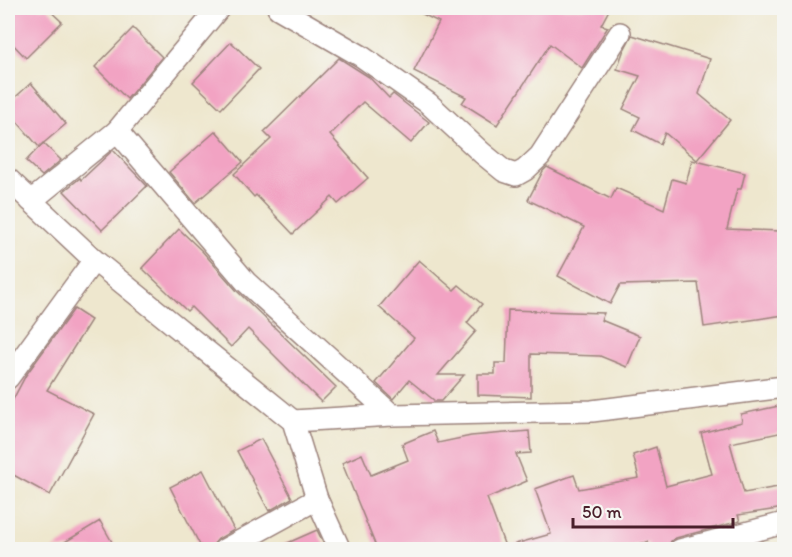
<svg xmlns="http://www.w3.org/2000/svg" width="792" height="557" font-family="Itim,sans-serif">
<rect width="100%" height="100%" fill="#f6f6f2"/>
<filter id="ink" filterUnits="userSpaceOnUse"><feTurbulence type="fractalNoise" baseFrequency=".0167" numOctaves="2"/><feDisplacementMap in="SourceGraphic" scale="12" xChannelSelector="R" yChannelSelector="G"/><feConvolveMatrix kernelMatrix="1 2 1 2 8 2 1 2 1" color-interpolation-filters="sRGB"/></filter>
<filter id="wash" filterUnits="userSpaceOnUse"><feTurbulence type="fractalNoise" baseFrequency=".008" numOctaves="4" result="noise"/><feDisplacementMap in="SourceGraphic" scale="24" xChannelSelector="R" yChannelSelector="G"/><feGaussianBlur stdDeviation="1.35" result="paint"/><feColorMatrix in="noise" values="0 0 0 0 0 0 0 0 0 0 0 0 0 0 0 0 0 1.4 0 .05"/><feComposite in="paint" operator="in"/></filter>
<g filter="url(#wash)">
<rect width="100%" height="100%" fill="#eee7ce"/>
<g id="blocks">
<!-- building -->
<g fill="#f2a3c3">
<path d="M8,8H47L62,22L26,58L8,39Z"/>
<path d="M410,8H610L601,25L608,27L582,68L550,44L497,125L462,103L466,97L414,71L439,22Z"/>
<path d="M133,28L162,57L127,99L95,67Z"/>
<path d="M632,35L710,59L699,94L730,120L697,160L665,133L660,144L633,130L640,117L623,109L640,76L617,69L623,52Z"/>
<path d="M231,42L259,69L221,109L193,82Z"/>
<path d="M339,58L369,77L389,98L393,94L429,122L411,143L363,102L330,135L368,178L338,204L332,197L293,234L256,195L254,197L234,174L271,139L264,132Z"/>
<path d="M31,83L66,124L39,147L8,111V104Z"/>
<path d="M216,131L243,162L195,203L169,172Z"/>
<path d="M43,143L61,160L42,176L26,161Z"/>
<path d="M113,150L147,186L102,230L64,191L80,178L81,180Z"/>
<path d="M692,160L745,173L741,189H737L727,229L780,231V243H784V315L704,327L698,283L620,285L610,304L558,276L584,227L528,200L543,171L547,167L611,199L616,188L664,209L672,179L686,183Z"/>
<path d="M179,229L202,251L237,291L336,387L321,402L248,329L231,347L191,307L187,311L142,268Z"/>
<path d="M419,260L454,290L459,285L482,304L467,323L476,331L438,375H464L441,401H435L409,380L393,399L376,383L414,338L379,307Z"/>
<path d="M74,309L91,320L47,390L94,414L50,495L8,472V409L26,375Z"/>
<path d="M508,310L604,313L601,320L640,336L627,367L600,356L531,354V397L478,395V374H495V363H506Z"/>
<path d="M784,405V432L730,443L744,493L784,486V508L738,515L740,521L676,538L671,541L668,549H650L648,542L617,549H516L515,544L551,534L535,489L574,475L579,489L639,478L633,455L656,447L666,486L712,474L701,433L742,422L741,414Z"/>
<path d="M433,431L438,443L471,436L529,431L531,453L516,454L527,481L487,498L506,549H377L342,463L362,454L371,475L408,460L402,444Z"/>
<path d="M261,439L292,498L269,511L237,451Z"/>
<path d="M203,470L234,530L218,539L212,546L205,549H202L170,487Z"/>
<path d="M100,521L116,549H53Z"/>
<path d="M317,530L326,549H274Z"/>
</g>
</g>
</g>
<g filter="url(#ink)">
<use href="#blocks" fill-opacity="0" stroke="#9c837c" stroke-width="1.5"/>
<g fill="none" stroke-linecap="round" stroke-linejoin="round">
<!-- street casing -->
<g stroke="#9c837c" stroke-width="24">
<g id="street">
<path d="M278,8L361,56L428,103L482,153L504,171L516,175L525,170L540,156L620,33"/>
<path d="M117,131L246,282L392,415"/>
<path d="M8,179L94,260L293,421L317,499L340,550"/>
<path d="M31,201L117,131L219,8"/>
<path d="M8,378L94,260"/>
<path d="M293,421L392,415L592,411L784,387"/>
<path d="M224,550L317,499"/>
<path d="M680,550L784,523"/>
</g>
</g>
<!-- street -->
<use href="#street" stroke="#fff" stroke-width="21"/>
</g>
</g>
<!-- margin -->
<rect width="792" height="557" fill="none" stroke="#f6f6f2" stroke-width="30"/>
<!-- scale -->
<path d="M573 518v9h160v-9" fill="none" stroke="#4a1f2b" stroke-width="3"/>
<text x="582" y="518" font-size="18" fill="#4a1f2b" stroke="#f6f6f2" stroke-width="4.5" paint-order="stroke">50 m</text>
</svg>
